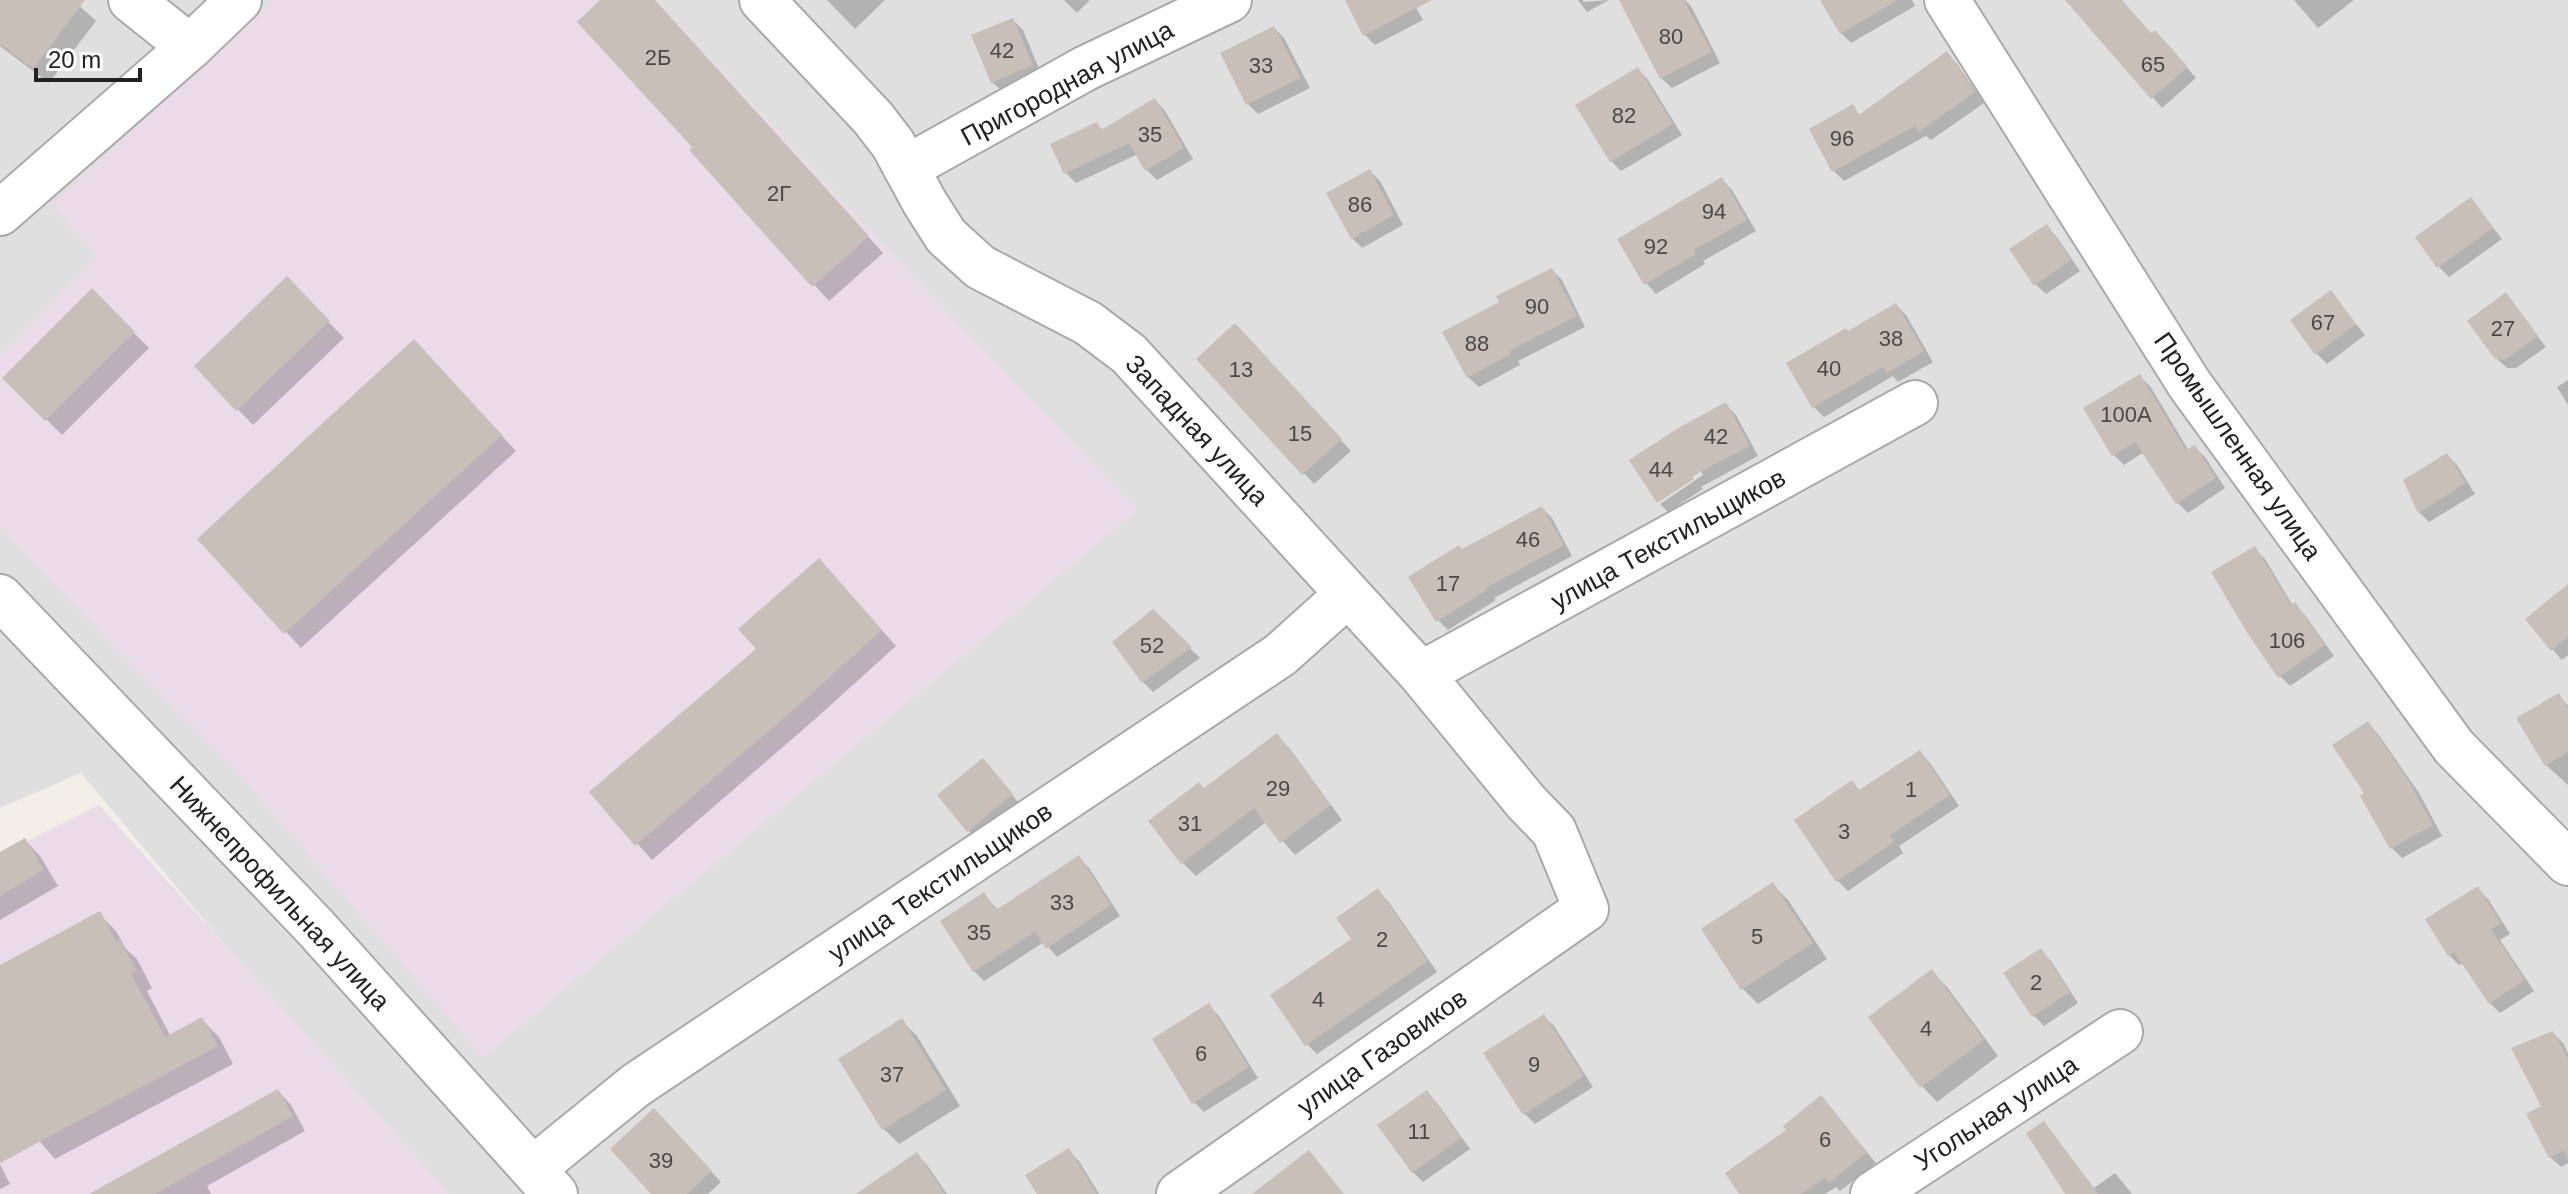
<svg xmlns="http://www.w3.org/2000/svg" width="2568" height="1194" font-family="Helvetica,sans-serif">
<rect width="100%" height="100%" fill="#f2efe9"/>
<!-- residential -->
<path fill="#e0dfdf" d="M0,0H2568V1194H433L81,773L0,808Z"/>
<!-- industrial -->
<g fill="#ebdbe8">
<path d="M274,0H656L880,242L1137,510L483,1057L239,774L0,528V357L98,256L52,205Z"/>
<path d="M99,805L449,1194H0V855Z"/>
</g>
<!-- shadow -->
<g fill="#0003">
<path d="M0,0H73L96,21L49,83L0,46Z"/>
<path d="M603,0H654L883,253L829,301L692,150L695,148Z"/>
<path d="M827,0H885L855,29Z"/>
<path d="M1064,0H1090L1077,13Z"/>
<path d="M1347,0H1412L1423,20L1375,45L1365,35Z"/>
<path d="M1578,0H1583V2L1609,0L1587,12Z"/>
<path d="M1673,0H1685L1691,6L1720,63L1672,88L1661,78Z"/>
<path d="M1823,0H1912L1915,6L1851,43L1841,33Z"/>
<path d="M2070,0H2121L2152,35L2165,42L2196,78L2162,108Z"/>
<path d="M2294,0H2354L2318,28Z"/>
<path d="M1013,20L1023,30L1042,76L1003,92L992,82Z"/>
<path d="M1274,28L1284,38L1310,88L1258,114L1248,104Z"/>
<path d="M1947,54L1957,64L1984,103L1931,140L1926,136L1844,181L1834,171L1811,130L1852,107L1861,116Z"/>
<path d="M1638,69L1648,80L1682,135L1621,171L1611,161Z"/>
<path d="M1155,100L1165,111L1193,159L1157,180L1147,170L1138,154L1076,183L1066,173L1097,124L1103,131Z"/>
<path d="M1370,171L1380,181L1403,225L1362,248L1352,238Z"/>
<path d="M1722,180L1732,190L1756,231L1703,261L1705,264L1656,294L1646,283Z"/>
<path d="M2471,199L2502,239L2449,277L2439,267Z"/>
<path d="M2046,226L2056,236L2080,271L2046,294L2035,284Z"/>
<path d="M1552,270L1562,280L1585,327L1518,361L1520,365L1479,387L1468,377L1502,302Z"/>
<path d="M287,279L344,338L253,425L196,366Z"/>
<path d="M92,291L149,348L62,435L5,378Z"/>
<path d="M2331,293L2365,335L2327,364L2316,353Z"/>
<path d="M2506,295L2546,347L2516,368H2507L2496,358Z"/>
<path d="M1896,305L1906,315L1933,362L1898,382L1893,376L1824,417L1814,407L1848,333Z"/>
<path d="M1245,336L1351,451L1314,484L1199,359Z"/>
<path d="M429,357L516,451L301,648L200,539Z"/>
<path d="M2139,376L2150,386L2189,451L2194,447L2205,457L2225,488L2188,513L2178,503L2144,452L2124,465L2114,455Z"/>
<path d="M2568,380V405L2557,387Z"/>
<path d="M1726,405L1736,415L1758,456L1701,487L1703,489L1668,512L1660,504L1703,475L1701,471L1657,500Z"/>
<path d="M2447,455L2457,465L2475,494L2429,522L2419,512Z"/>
<path d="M1542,508L1552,518L1572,556L1494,598L1496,600L1448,630L1438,620L1462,551Z"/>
<path d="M2254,549L2265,559L2293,606L2305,615L2334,656L2290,686L2280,676Z"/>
<path d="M834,576L896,646L813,721L652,860L592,792L759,650Z"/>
<path d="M2568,607V655L2562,660L2552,649Z"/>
<path d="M1153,612L1200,658L1153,692L1143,682Z"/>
<path d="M2558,696L2568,705V785L2546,765Z"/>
<path d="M2368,723L2378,734L2419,793L2442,836L2402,858L2392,848L2367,794Z"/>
<path d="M1276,736L1290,749L1342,820L1295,855L1266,822L1196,876L1182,862L1204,790Z"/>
<path d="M1920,752L1930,763L1959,806L1899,846L1903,853L1848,891L1838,881L1851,782L1861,792Z"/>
<path d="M993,771L1021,806L978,841L968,830Z"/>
<path d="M25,840L40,856L58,886L0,920V855Z"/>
<path d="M1079,858L1089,868L1120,916L1057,957L1044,942L984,981L974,971L984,895L998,910Z"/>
<path d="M1773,885L1788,900L1827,959L1758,1004L1742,988Z"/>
<path d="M2478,889L2488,899L2510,934L2500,940L2534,991L2500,1013L2490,1003L2464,963L2459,965L2449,955L2427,920Z"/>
<path d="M1377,891L1388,901L1437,972L1317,1054L1307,1044Z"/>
<path d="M99,914L116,931L126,949L137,959L152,988L147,991L171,1037L202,1020L219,1037L233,1064L55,1159L0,1096V967Z"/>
<path d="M2041,951L2051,961L2078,1003L2044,1026L2034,1016Z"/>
<path d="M1932,972L1947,987L1998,1056L1937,1102L1922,1086Z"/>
<path d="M1209,1006L1219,1016L1258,1078L1204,1112L1194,1102Z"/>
<path d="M1543,1016L1554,1026L1593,1087L1535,1124L1525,1114L1486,1054Z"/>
<path d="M902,1021L917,1036L960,1106L899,1144L884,1129Z"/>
<path d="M2553,1033L2563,1043L2568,1053V1163L2561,1167L2550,1157Z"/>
<path d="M278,1091L291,1105L305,1131L207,1186L211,1194H93Z"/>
<path d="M1427,1093L1437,1103L1470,1149L1423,1182L1413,1172Z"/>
<path d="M1821,1098L1876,1163L1840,1191L1836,1187L1825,1194H1742L1789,1131Z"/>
<path d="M664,1120L721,1182L708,1194H654Z"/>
<path d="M2044,1123L2094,1188L2115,1173L2132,1194H2068Z"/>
<path d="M1069,1151L1079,1161L1099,1194H1039Z"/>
<path d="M917,1155L927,1165L947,1194H882Z"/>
<path d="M0,1164L10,1184L0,1189Z"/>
</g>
<!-- building -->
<g fill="#c7bfb8">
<path d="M0,0H85L33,69L0,44Z"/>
<path d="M600,0H655L869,236L812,287L689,150L692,147L577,22Z"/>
<path d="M1345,0H1432L1363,36Z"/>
<path d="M1619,0H1684L1712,52L1660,79Z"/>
<path d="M1820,0H1898L1840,34Z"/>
<path d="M2065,0H2122L2151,33L2155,30L2188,67L2151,99Z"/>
<path d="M1013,18L1033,65L991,83L971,35Z"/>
<path d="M1274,26L1301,78L1246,105L1220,53Z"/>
<path d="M1947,51L1975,92L1919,132L1915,126L1832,172L1809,129L1853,104L1859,115Z"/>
<path d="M1638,67L1673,124L1610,162L1575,105Z"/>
<path d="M1155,98L1184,148L1145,171L1129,143L1064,174L1050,144L1097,122L1101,130Z"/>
<path d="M1370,169L1394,215L1351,239L1326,193Z"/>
<path d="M1722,177L1747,220L1694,250L1696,254L1644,285L1617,239Z"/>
<path d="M2471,197L2493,228L2437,268L2415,237Z"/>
<path d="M2047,224L2071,260L2034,286L2009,249Z"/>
<path d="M1552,268L1577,316L1509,351L1511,354L1467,378L1442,332L1499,302L1496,296Z"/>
<path d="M287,276L330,321L236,411L194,366Z"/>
<path d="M92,288L135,332L45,421L2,378Z"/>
<path d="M2331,290L2356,324L2315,355L2290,320Z"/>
<path d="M2506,292L2538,336L2506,359H2495L2467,321Z"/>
<path d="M1896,303L1924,351L1887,373L1883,367L1812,408L1786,363L1846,328L1848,331Z"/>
<path d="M1235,323L1342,439L1302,475L1196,359Z"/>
<path d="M414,339L502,435L284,634L197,539Z"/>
<path d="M2140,374L2186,450L2195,445L2216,478L2176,504L2135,442L2112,456L2083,408Z"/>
<path d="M1726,402L1750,446L1692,476L1694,479L1657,503L1629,460L1680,427Z"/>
<path d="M2447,453L2466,483L2418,513L2403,480Z"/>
<path d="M1542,506L1564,545L1486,588L1487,590L1436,622L1408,577L1459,545L1462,549Z"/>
<path d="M2255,546L2291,605L2295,602L2325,645L2278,678L2248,634L2211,572Z"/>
<path d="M819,558L882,630L798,706L635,846L589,792L756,649L738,629Z"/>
<path d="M2568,584V637L2551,651L2525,619Z"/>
<path d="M1153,609L1192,647L1142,683L1112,642Z"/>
<path d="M2559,693L2568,709V752L2545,766L2516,718Z"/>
<path d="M2368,721L2409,781L2433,825L2390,849L2360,796L2364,793L2332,745Z"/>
<path d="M1277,733L1331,805L1280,843L1254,808L1181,864L1148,821L1199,782L1204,788Z"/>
<path d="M1920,750L1950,795L1890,835L1894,842L1836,882L1794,820L1852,780L1859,790Z"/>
<path d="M983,758L1013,794L967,832L937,795Z"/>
<path d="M25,838L44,870L0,896V852Z"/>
<path d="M1079,855L1111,905L1046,949L1035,932L973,972L940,921L984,892L996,910Z"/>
<path d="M1773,882L1813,943L1741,990L1701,929Z"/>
<path d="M2478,886L2501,923L2491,929L2525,980L2489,1004L2454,952L2448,956L2425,919Z"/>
<path d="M1378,888L1428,961L1305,1046L1270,995L1351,939L1336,918Z"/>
<path d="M100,911L116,941L120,940L137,971L131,974L165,1037L202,1017L218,1046L0,1163V965Z"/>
<path d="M2041,948L2070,992L2032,1017L2003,973Z"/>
<path d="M1932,969L1984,1040L1920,1088L1868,1017Z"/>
<path d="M1209,1003L1249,1067L1192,1104L1152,1039Z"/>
<path d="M1544,1014L1584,1076L1523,1115L1483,1053Z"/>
<path d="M902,1018L946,1090L882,1130L838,1059Z"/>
<path d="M2553,1031L2568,1058V1159L2564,1150L2549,1158L2526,1114L2541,1106L2511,1048Z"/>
<path d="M278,1089L293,1116L155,1194H89Z"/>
<path d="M1427,1090L1461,1138L1412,1173L1377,1125Z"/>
<path d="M1821,1095L1867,1152L1829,1183L1825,1178L1801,1194H1739L1725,1173L1786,1130L1783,1126Z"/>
<path d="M654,1108L712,1171L687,1194H651L610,1149Z"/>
<path d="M2044,1121L2098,1194H2065L2026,1133Z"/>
<path d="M1069,1148L1097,1194H1037L1025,1175Z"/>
<path d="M1309,1150L1344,1194H1252Z"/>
<path d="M917,1152L945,1194H856Z"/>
</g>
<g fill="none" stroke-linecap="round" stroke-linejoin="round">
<!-- minor casing -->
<g stroke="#a9a9a9" stroke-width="48">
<g id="minor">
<path d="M131,0L190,47"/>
<path d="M762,0L873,118L893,144L925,203L946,236L980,267L1088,323L1129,354L1421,674L1526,802L1554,831L1586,909L1179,1194"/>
<path d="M1947,0L2190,385L2454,747L2568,863"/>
<path d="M906,168L1086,68L1229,0"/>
<path d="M0,213L190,47L239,0"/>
<path d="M0,597L315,927L555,1194"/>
<path d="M1421,674L1915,403"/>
<path d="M534,1168L636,1085L1280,655L1347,595"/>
<path d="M1873,1194L2120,1032"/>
</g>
</g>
<!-- minor -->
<use href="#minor" stroke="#fff" stroke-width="44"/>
</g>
<g text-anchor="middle" stroke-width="6" stroke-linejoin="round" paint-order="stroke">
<!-- number labels -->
<g font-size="22" fill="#4b4948">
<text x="1671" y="44">80</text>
<text x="1002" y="58">42</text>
<text x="658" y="65">2Б</text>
<text x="2153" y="72">65</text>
<text x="1261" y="73">33</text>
<text x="1624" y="123">82</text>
<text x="1150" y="142">35</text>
<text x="1842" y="146">96</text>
<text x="779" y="201">2Г</text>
<text x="1360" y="212">86</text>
<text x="1714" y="219">94</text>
<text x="1656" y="254">92</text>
<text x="1537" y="314">90</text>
<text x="2323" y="330">67</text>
<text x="2503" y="336">27</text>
<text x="1891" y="346">38</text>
<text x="1477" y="351">88</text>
<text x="1829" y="376">40</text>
<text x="1241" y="377">13</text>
<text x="2126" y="422">100А</text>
<text x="1300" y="441">15</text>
<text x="1716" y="444">42</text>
<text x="1661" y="477">44</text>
<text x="1528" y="547">46</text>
<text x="1448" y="591">17</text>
<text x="2287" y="648">106</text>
<text x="1152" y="653">52</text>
<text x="1278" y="796">29</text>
<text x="1911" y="797">1</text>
<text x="1190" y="831">31</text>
<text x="1844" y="839">3</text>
<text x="1062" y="910">33</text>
<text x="979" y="940">35</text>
<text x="1757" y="944">5</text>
<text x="1382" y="947">2</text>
<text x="2036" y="990">2</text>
<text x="1318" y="1007">4</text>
<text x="1926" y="1036">4</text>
<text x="1201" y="1061">6</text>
<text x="1534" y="1072">9</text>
<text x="892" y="1082">37</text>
<text x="1419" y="1139">11</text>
<text x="1825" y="1147">6</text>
<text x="661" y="1168">39</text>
</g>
<!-- street labels -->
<g font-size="26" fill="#222" stroke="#fff">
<text transform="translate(1067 83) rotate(-28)" y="9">Пригородная улица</text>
<text transform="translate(1197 430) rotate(47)" y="9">Западная улица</text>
<text transform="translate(2238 446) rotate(55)" y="9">Промышленная улица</text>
<text transform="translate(1668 539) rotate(-29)" y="9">улица Текстильщиков</text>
<text transform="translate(940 882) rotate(-34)" y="9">улица Текстильщиков</text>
<text transform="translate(280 893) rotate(47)" y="9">Нижнепрофильная улица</text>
<text transform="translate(1382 1052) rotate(-35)" y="9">улица Газовиков</text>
<text transform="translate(1996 1113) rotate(-33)" y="9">Угольная улица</text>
</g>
</g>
<!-- scale -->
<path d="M36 68v12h104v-12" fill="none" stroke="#222222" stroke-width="4"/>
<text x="48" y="68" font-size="24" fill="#222222" stroke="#ffffff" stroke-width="6" paint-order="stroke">20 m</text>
</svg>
